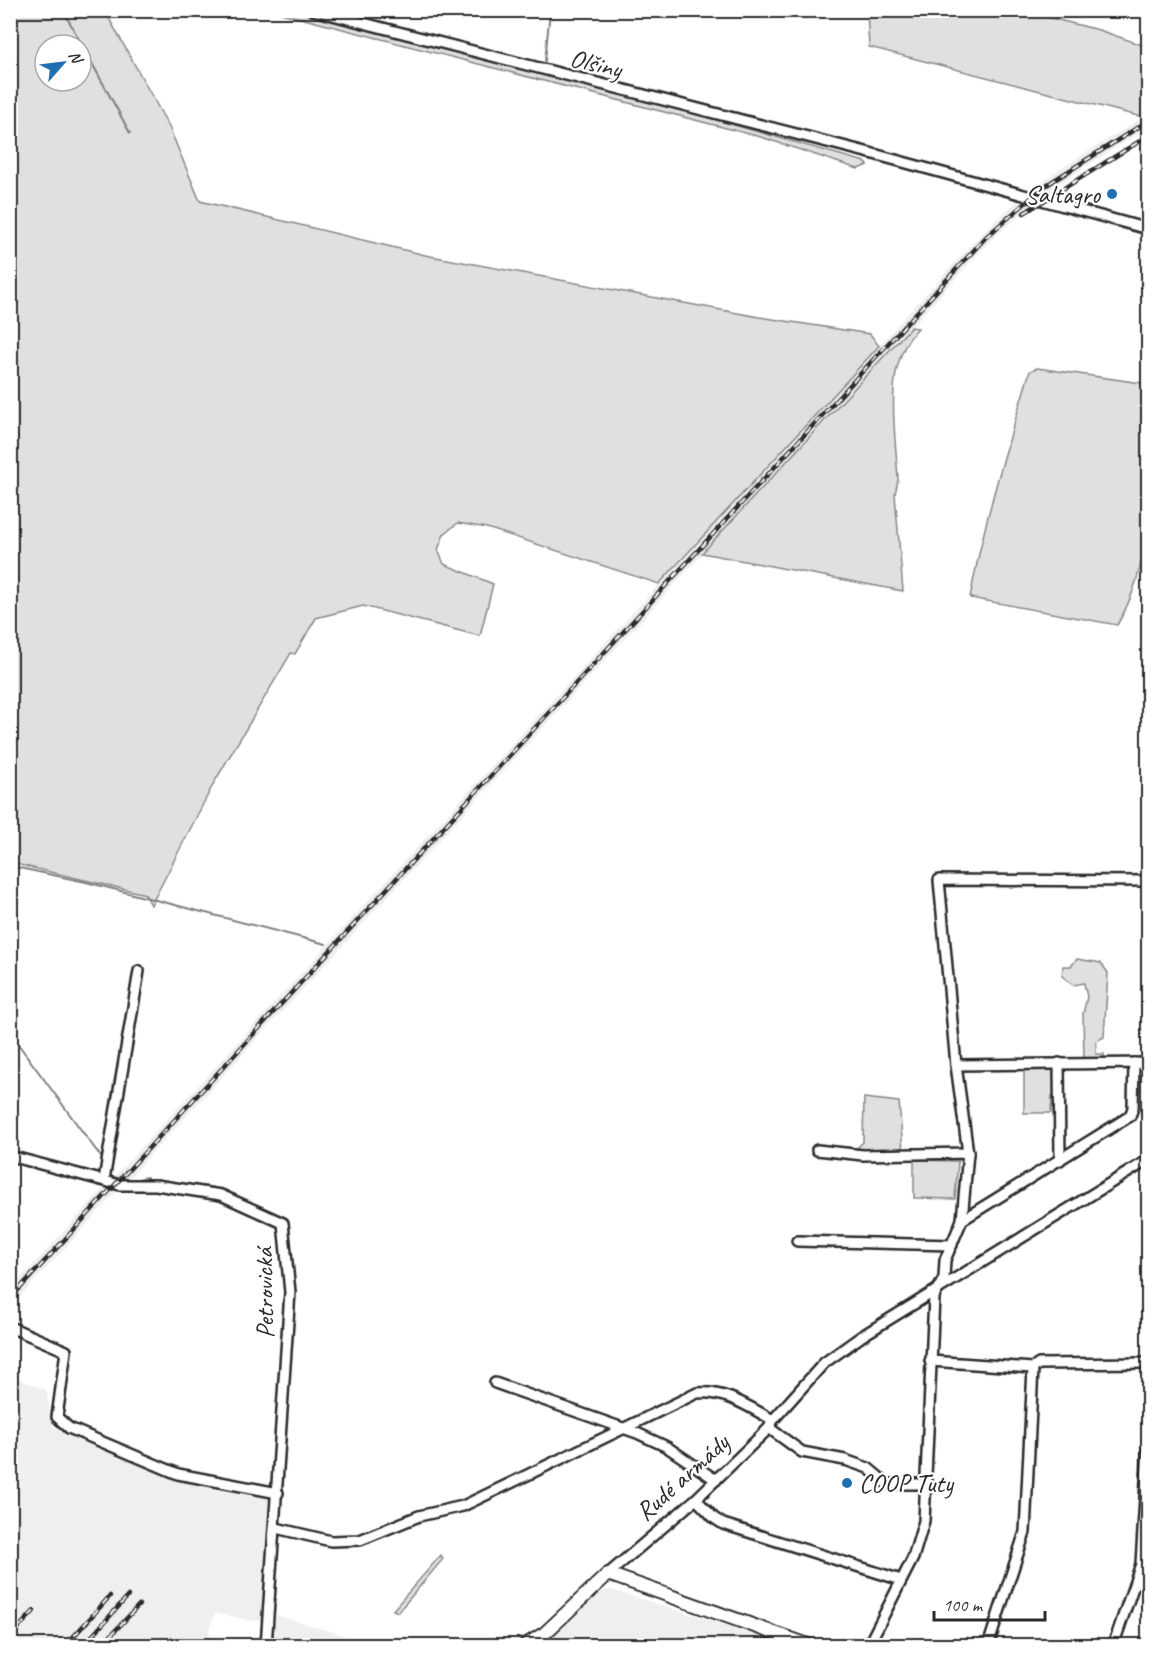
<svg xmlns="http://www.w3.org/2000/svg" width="1159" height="1656" font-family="Caveat,sans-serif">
<rect width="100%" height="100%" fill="#fff"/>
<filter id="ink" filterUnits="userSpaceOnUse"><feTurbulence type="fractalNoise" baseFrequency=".0167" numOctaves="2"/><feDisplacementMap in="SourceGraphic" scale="12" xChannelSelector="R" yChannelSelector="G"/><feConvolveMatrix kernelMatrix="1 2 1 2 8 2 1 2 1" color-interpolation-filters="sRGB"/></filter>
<g filter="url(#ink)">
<!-- built -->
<g fill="#efefef">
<path d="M1148,114V127L1048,191L990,241L11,1307L10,1290L982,233L1008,209L1058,170Z"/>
<path d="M10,1376L46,1390L53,1427L177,1478L270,1496L266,1620L252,1621L215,1613L209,1628L211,1645H11Z"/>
<path d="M611,1590L723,1624L788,1645H543L603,1591Z"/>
<path d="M276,1615L376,1645H272Z"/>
</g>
<!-- green -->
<g fill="#e0e0e0" stroke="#868686" stroke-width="1.5" fill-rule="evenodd">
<path d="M11,10L105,11L169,127L200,201L425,255L759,317L870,334L879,346L659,584L487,528L458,523L444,534L438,550L444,564L493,584L480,636L363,606L316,618L295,654L291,653L215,781L151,905L145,894L11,863ZM45,45H81V81H45Z"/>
<path d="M273,11H328L865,162L868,165L858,169L761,137Z"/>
<path d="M867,11H1022L1099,30L1148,47V114L1138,116L869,47Z"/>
<path d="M911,327L918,328C881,366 896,432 898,480L895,494L903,591L702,553Z"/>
<path d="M1037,368L1148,384C1149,464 1159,555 1117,625L970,598C984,521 1007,446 1030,371Z"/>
<path d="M1077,959L1101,963L1108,973L1104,1037L1096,1041V1054H1104V1059H1084L1083,1014L1087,997L1084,983L1073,985L1062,976L1063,966H1071Z"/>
<path d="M1024,1067L1054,1068L1056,1096H1052L1051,1113H1024Z"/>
<path d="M864,1098L899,1102L903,1151L855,1150L863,1142Z"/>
<path d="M914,1160L958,1161L955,1199L914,1198Z"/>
<path d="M441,1555L443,1559L398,1612L393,1610Z"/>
</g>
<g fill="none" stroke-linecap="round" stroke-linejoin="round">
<!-- stream -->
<g stroke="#7e7e7e" stroke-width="2">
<path d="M63,10L130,133"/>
<path d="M545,61L550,10"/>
<path d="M10,866L86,882L326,944"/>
<path d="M10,1033L101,1157"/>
<path d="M129,1181L147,1177"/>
</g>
<!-- minor casing -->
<g stroke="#2b2b2b" stroke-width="14">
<g id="minor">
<path d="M313,10L870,153L1148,229"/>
<path d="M1059,1063L1060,1160"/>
<path d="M956,1065L1148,1063"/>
<path d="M817,1150L863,1155L968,1153"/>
<path d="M10,1156L120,1185H156L221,1195L283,1223L290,1292L266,1646"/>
<path d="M104,1180L139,971"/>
<path d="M962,1220L1130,1116L1133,1108L1134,1063"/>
<path d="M797,1241L952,1245"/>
<path d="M10,1327L66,1351L57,1417L69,1428L178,1474L278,1493"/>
<path d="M930,1361L1033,1368L1039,1364L1148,1363"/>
<path d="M495,1383L637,1433L667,1447L716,1480"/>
<path d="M769,1428L802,1452L845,1460L868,1468L887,1484H925"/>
<path d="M696,1499L714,1518L723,1524L901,1580"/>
<path d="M276,1528L331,1541L360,1540L419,1516L463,1506L697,1393C725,1390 749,1407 773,1420"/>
<path d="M608,1574L696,1499L769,1428L773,1420L824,1363L862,1336L1148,1160"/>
<path d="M868,1646L913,1558L924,1521L934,1297L944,1278L945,1260L962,1220L968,1153L956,1065L939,880L1148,881"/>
<path d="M988,1646L1025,1532L1033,1368"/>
<path d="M1113,1646L1141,1564L1148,1447"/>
</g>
</g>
<!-- major casing -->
<g stroke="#2b2b2b" stroke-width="16">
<path id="major" d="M524,1646L545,1633L608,1574L811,1646"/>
</g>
<!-- minor -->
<use href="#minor" stroke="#fff" stroke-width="9"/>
<!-- major -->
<use href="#major" stroke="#fff" stroke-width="12"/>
<!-- rail casing -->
<g stroke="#2b2b2b" stroke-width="4.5">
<g id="rail">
<path d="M1024,213L1148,136"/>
<path d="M10,1299L986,237L1045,186L1148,121"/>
<path d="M10,1637L34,1611"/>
<path d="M65,1646L110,1596"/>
<path d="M83,1646L128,1596"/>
<path d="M101,1646L139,1605"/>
</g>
</g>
<!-- rail -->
<use href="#rail" stroke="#fff" stroke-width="2" stroke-dasharray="7" stroke-linecap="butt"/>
</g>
</g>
<!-- markers -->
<g fill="#1f6fb2" stroke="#fff" stroke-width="2">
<circle cx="1112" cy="194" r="6"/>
<circle cx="847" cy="1483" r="6"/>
</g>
<g text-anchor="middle" stroke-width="4.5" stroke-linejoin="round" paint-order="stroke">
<!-- street labels -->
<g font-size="26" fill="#2b2b2b" stroke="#fff">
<text transform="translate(596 63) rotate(14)" y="9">Olšiny</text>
<text transform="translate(264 1293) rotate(-91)" y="9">Petrovická</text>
<text transform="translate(682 1477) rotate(-42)" y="9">Rudé armády</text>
</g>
<!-- poi labels -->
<g font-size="26" fill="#2b2b2b" stroke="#fff" text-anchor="end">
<text x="1100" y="203">Saltagro</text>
<text x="859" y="1492" text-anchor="start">COOP Tuty</text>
</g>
</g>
<!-- margin -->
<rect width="1159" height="1656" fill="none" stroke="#fff" stroke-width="36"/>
<rect x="18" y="18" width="1123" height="1620" fill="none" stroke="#2b2b2b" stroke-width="2" filter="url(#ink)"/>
<!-- north arrow -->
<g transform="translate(63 63) rotate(62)"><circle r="28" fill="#ffffff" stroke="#aaaaaa" stroke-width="1.5"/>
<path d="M0-4.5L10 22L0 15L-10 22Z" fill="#1f6fb2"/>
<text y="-9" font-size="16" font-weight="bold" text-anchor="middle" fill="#2b2b2b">N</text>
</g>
<!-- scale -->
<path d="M934 1611v9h111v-9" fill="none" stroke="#2b2b2b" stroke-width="3"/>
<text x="943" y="1611" font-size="18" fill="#2b2b2b" stroke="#ffffff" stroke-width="4.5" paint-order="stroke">100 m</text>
</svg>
